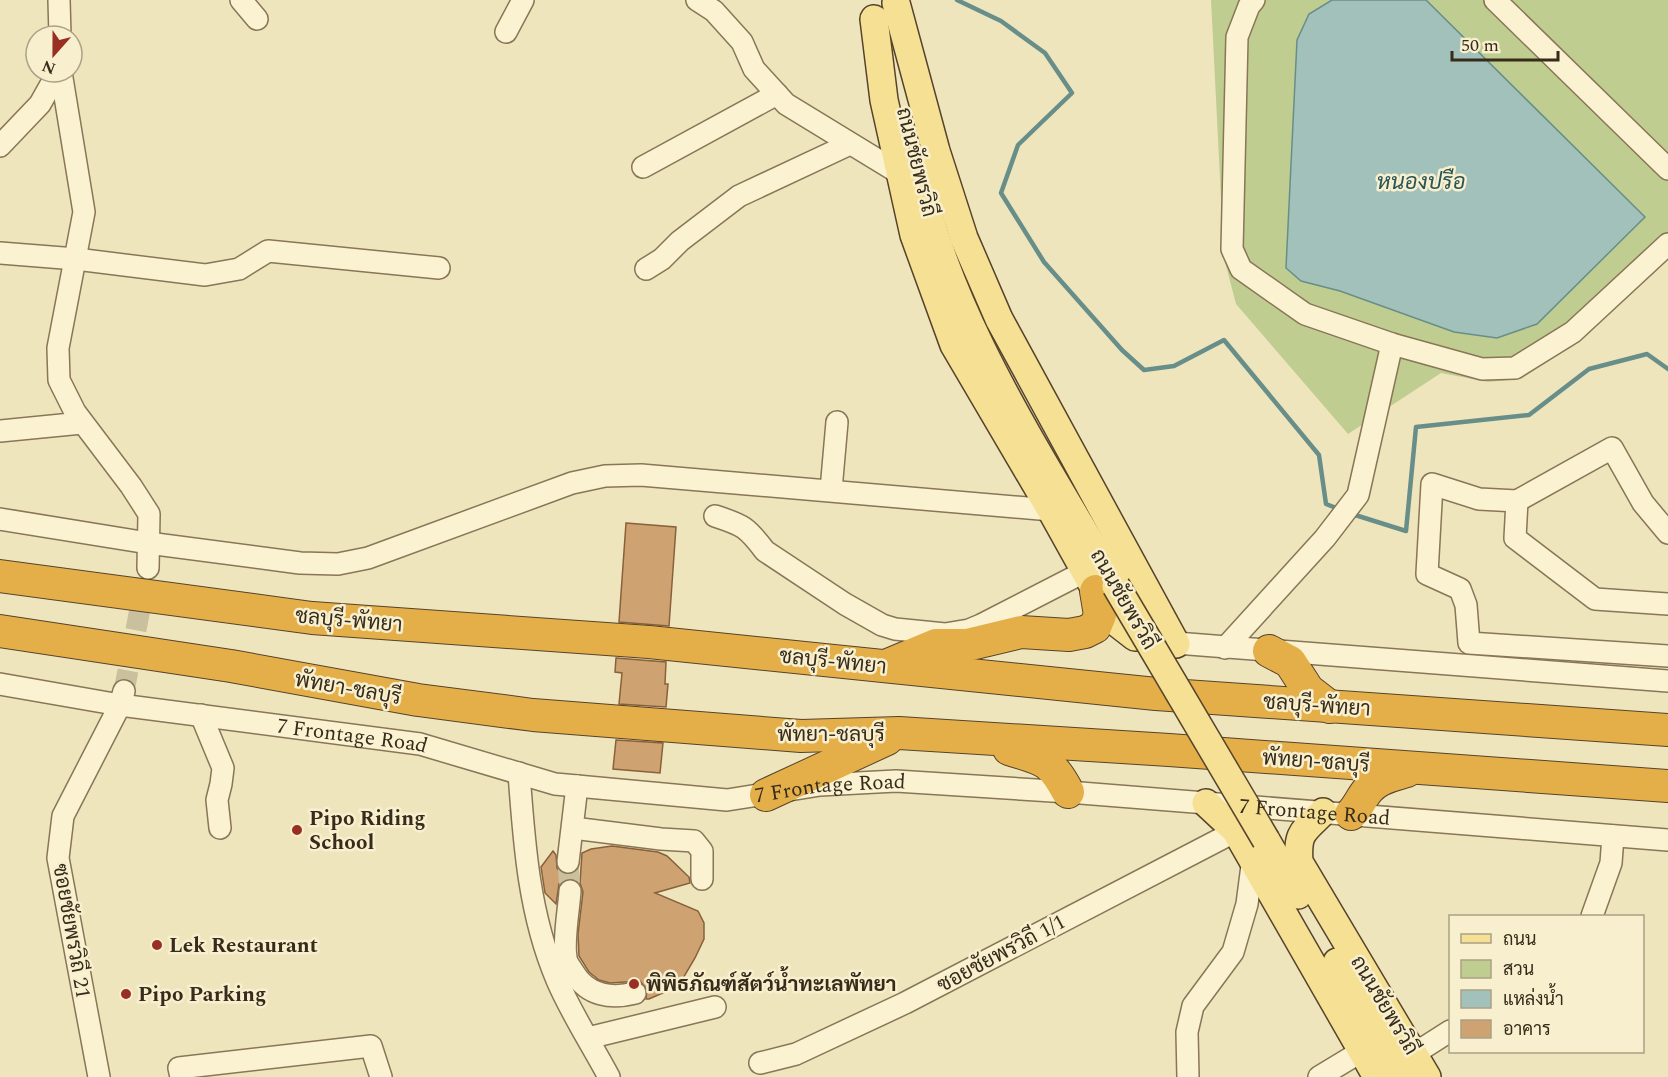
<svg xmlns="http://www.w3.org/2000/svg" width="1668" height="1077" font-family="Spectral,Sarabun,serif">
<rect width="100%" height="100%" fill="#efe5bd"/>
<!-- green -->
<path fill="#c0cd91" d="M1211,0H1668V152L1666,153L1668,155V256L1585,337L1521,379L1488,382L1441,373L1348,434L1236,304L1224,258Z"/>
<!-- water -->
<path fill="#a1c1ba" stroke="#688e89" stroke-width="1.5" d="M1332,0H1426L1645,217L1537,324L1497,338L1454,332L1340,291L1301,281L1286,268L1297,40L1309,14Z"/>
<g fill="none" stroke-linecap="round" stroke-linejoin="round">
<!-- stream -->
<g stroke="#688e89" stroke-width="4.5">
<path d="M957,0L1001,21L1045,53L1072,93L1018,145L1001,193L1044,262L1122,350L1144,370L1174,366L1224,340L1319,455L1326,504L1339,509"/>
<path d="M1352,514L1406,531L1416,427L1529,415L1589,369L1647,354L1668,369"/>
</g>
</g>
<!-- building -->
<g fill="#cfa271" stroke="#88613b" stroke-width="1.5">
<path d="M626,523L676,527L669,626L619,622Z"/>
<path d="M616,658L666,662L665,684H668L666,707L619,704L622,673L615,672Z"/>
<path d="M616,740L663,743L660,773L613,769Z"/>
<path d="M612,846L658,852L667,856L689,877L690,883L655,893L698,911L704,923V939L695,958L682,980L665,992L649,999H646L647,990L640,981L610,983L599,980L589,972L579,956L578,934L583,892L580,883L582,853L591,849Z"/>
<path d="M553,851L556,855L557,868L561,873L567,875L565,879L559,884L556,904L545,893L541,867Z"/>
</g>
<g fill="none" stroke-linecap="round" stroke-linejoin="round">
<!-- minor-tunnel -->
<g stroke="#cac09d" stroke-width="21" stroke-dasharray="21 10" stroke-linecap="butt">
<path d="M124,691L148,568"/>
<path d="M568,862L570,891"/>
</g>
<!-- minor casing -->
<g stroke="#887656" stroke-width="24">
<g id="minor">
<path d="M59,0L60,36"/>
<path d="M241,0L257,19"/>
<path d="M697,0L714,11L742,42L754,69L786,104L899,173"/>
<path d="M1254,0L1249,6L1237,37L1232,249L1241,269L1305,314L1392,344L1482,369L1515,368L1573,332L1668,244"/>
<path d="M1495,0L1668,169"/>
<path d="M506,32L523,0"/>
<path d="M61,72L84,212L58,348L59,380L75,412L131,486L149,514L148,568"/>
<path d="M0,146L40,104L58,72"/>
<path d="M643,167L777,94"/>
<path d="M0,253L76,259L205,275L239,269L268,251L439,268"/>
<path d="M646,269L662,259L680,241L739,196L850,144"/>
<path d="M0,431L82,423"/>
<path d="M831,490L837,422"/>
<path d="M1517,501L1515,538L1595,599L1668,604"/>
<path d="M715,516C743,525 747,527 765,551L845,604L882,625L895,629L945,634L969,630L981,625L1086,571"/>
<path d="M0,519L148,543L300,563L338,564L368,558L572,483L605,476L641,475L1051,510"/>
<path d="M1668,533L1643,503L1612,448L1517,501L1479,499L1432,484L1427,574L1460,589L1466,605L1469,643L1668,656"/>
<path d="M1163,642L1668,681"/>
<path d="M1225,648L1325,538L1358,495L1392,344"/>
<path id="s1" d="M0,684L120,705L420,744L555,784L577,786L727,800L820,785L896,781L1068,792L1668,840"/>
<path d="M201,715L223,768L221,784L217,800L220,828"/>
<path d="M519,773C524,843 529,915 557,980C571,1013 592,1045 609,1077"/>
<path d="M573,828L661,839L694,841L702,851V879"/>
<path d="M568,862L577,786"/>
<path d="M570,891C569,908 563,941 566,957C566,962 571,968 574,973C588,996 611,999 635,993"/>
<path d="M1592,916L1611,863L1613,836"/>
<path d="M588,1038L715,1007"/>
<path d="M1414,1054L1450,1031"/>
<path d="M760,1063L796,1054L905,1003L1236,831"/>
<path d="M99,1077L58,858L63,816L120,705L124,691"/>
<path d="M181,1077L179,1068L371,1046L381,1077"/>
<path d="M1188,1077L1187,1032L1193,1006L1233,952L1247,904L1253,858"/>
<path d="M1319,1077L1362,1051"/>
</g>
</g>
<!-- major casing -->
<g stroke="#55432b" stroke-width="30">
<g id="major">
<path d="M896,3L936,151L964,238L999,319L1176,644"/>
<path d="M874,19L884,100L914,235L954,345L1051,510L1096,591L1117,623L1135,637"/>
<path d="M916,165C948,319 1039,452 1116,586"/>
<path d="M1206,803L1236,831L1377,1077"/>
<path d="M1323,812C1303,832 1297,832 1299,862L1427,1077"/>
<path d="M1266,840L1298,895"/>
<path d="M1337,962L1405,1077"/>
</g>
</g>
<!-- highway casing -->
<g stroke="#55432b" stroke-width="34">
<g id="highway">
<path d="M0,576L312,618L649,642L1156,694L1668,730"/>
<path d="M0,631L231,666L418,700L533,715L801,736L899,733L1169,750L1668,786"/>
<path d="M1269,651L1290,662L1308,690L1330,707"/>
<path d="M888,665L936,645H967L1021,632L1069,635L1085,632L1095,627L1100,615L1096,591"/>
<path d="M1009,749C1043,760 1050,758 1068,792"/>
<path d="M766,795L887,739"/>
<path d="M1351,814C1359,806 1361,798 1368,790C1377,778 1394,775 1407,771"/>
</g>
</g>
<!-- minor -->
<use href="#minor" stroke="#faf2d1" stroke-width="21"/>
<!-- major -->
<use href="#major" stroke="#f5e093" stroke-width="27"/>
<!-- highway -->
<use href="#highway" stroke="#e4af49" stroke-width="32"/>
<!-- major-bridge casing -->
<g stroke="#55432b" stroke-width="30" stroke-linecap="butt">
<path id="major-bridge" d="M1116,586L1266,840"/>
</g>
<!-- major-bridge -->
<use href="#major-bridge" stroke="#f5e093" stroke-width="27"/>
</g>
<!-- markers -->
<g fill="#992e23" stroke="#f7efcd" stroke-width="2">
<circle cx="297" cy="830" r="6"/>
<circle cx="157" cy="945" r="6"/>
<circle cx="634" cy="984" r="6"/>
<circle cx="126" cy="994" r="6"/>
</g>
<g text-anchor="middle" stroke-width="5" stroke-linejoin="round" paint-order="stroke">
<!-- street labels -->
<g font-size="21" fill="#372b1b" stroke="#f7efcd">
<text transform="translate(917 162) rotate(76)" y="7">ถนนชัยพรวิถี</text>
<text transform="translate(1124 599) rotate(60)" y="7">ถนนชัยพรวิถี</text>
<text transform="translate(349 620) rotate(5)" y="7">ชลบุรี-พัทยา</text>
<text transform="translate(833 661) rotate(6)" y="7">ชลบุรี-พัทยา</text>
<text transform="translate(348 688) rotate(10)" y="7">พัทยา-ชลบุรี</text>
<text transform="translate(1317 705) rotate(4)" y="7">ชลบุรี-พัทยา</text>
<text x="831" y="741">พัทยา-ชลบุรี</text>
<text dy="7" stroke="none"><textPath href="#s1" startOffset="356">7 Frontage Road</textPath></text>
<text transform="translate(1316 761) rotate(4)" y="7">พัทยา-ชลบุรี</text>
<text dy="7" stroke="none"><textPath href="#s1" startOffset="842">7 Frontage Road</textPath></text>
<text dy="7" stroke="none"><textPath href="#s1" startOffset="1328">7 Frontage Road</textPath></text>
<text transform="translate(72 931) rotate(80)" y="7">ซอยชัยพรวิถี 21</text>
<text transform="translate(1001 953) rotate(-28)" y="7">ซอยชัยพรวิถี 1/1</text>
<text transform="translate(1385 1005) rotate(59)" y="7">ถนนชัยพรวิถี</text>
</g>
<!-- poi labels -->
<g font-size="21" font-weight="bold" fill="#372b1b" stroke="#f7efcd" text-anchor="start">
<text x="309" y="825">Pipo Riding<tspan x="309" dy="24">School</tspan></text>
<text x="169" y="952">Lek Restaurant</text>
<text x="646" y="991">พิพิธภัณฑ์สัตว์น้ำทะเลพัทยา</text>
<text x="138" y="1001">Pipo Parking</text>
</g>
<!-- water labels -->
<g font-size="22" font-style="italic" fill="#2a5557" stroke="#f7efcd">
<text x="1421" y="189">หนองปรือ</text>
</g>
</g>
<!-- legend -->
<rect x="1449" y="915" width="195" height="138" fill="#f7efcd" stroke="#aaa186" stroke-width="1.5"/>
<rect x="1461" y="934" width="30" height="9" fill="#f5e093" stroke="#aaa186" stroke-width="1.5"/>
<text x="1503" y="945" font-size="18" fill="#372b1b">ถนน</text>
<rect x="1461" y="960" width="30" height="18" fill="#c0cd91" stroke="#aaa186" stroke-width="1.5"/>
<text x="1503" y="975" font-size="18" fill="#372b1b">สวน</text>
<rect x="1461" y="990" width="30" height="18" fill="#a1c1ba" stroke="#aaa186" stroke-width="1.5"/>
<text x="1503" y="1005" font-size="18" fill="#372b1b">แหล่งน้ำ</text>
<rect x="1461" y="1020" width="30" height="18" fill="#cfa271" stroke="#aaa186" stroke-width="1.5"/>
<text x="1503" y="1035" font-size="18" fill="#372b1b">อาคาร</text>
<!-- north arrow -->
<g transform="translate(54 54) rotate(201)"><circle r="28" fill="#f7efcd" stroke="#aaa186" stroke-width="1.5"/>
<path d="M0-4.5L10 22L0 15L-10 22Z" fill="#992e23"/>
<text y="-9" font-size="16" font-weight="bold" text-anchor="middle" fill="#372b1b">N</text>
</g>
<!-- scale -->
<path d="M1452 51v9h106v-9" fill="none" stroke="#372b1b" stroke-width="3"/>
<text x="1461" y="51" font-size="18" fill="#372b1b" stroke="#f7efcd" stroke-width="4.5" paint-order="stroke">50 m</text>
</svg>
